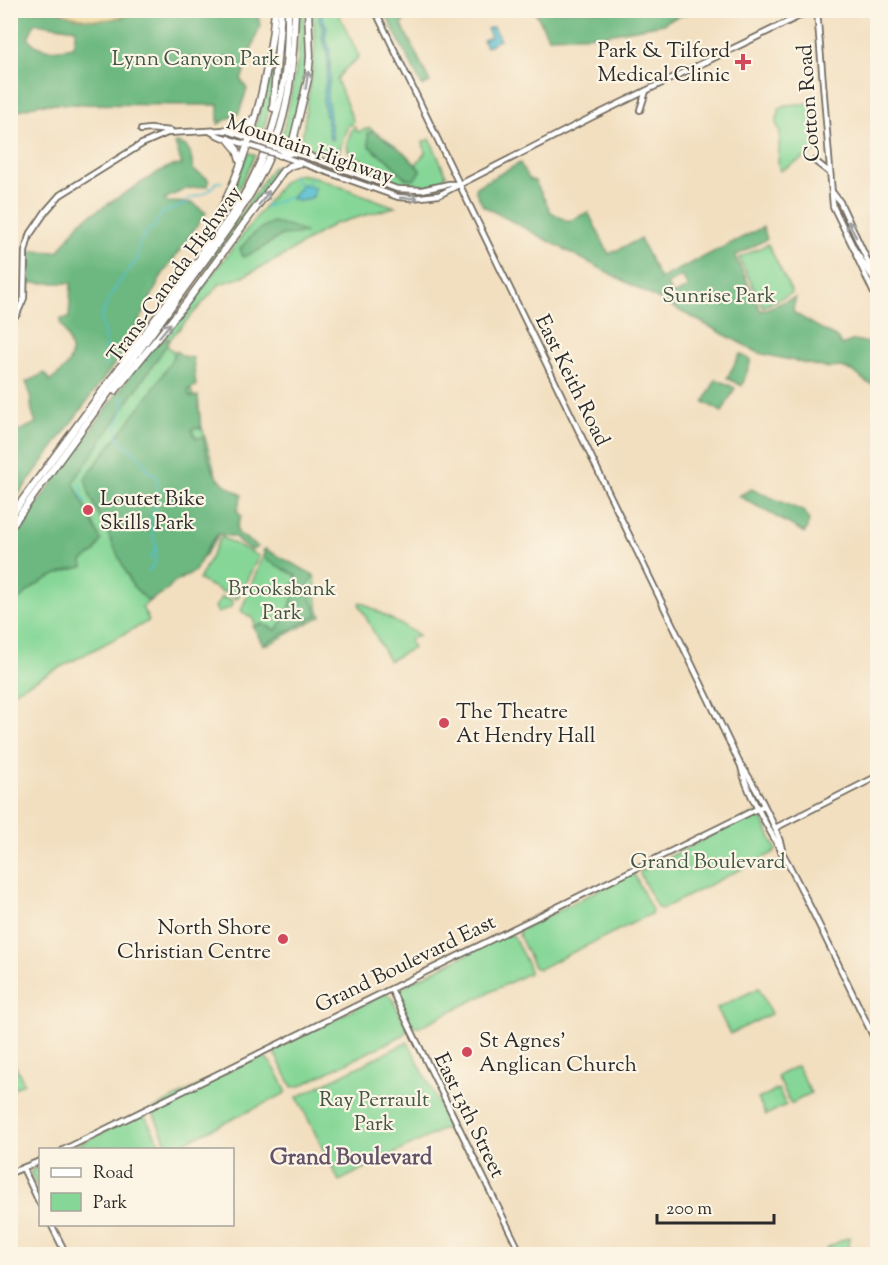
<svg xmlns="http://www.w3.org/2000/svg" width="888" height="1265" font-family="'Sorts Mill Goudy',serif">
<rect width="100%" height="100%" fill="#fcf5e5"/>
<filter id="ink" filterUnits="userSpaceOnUse"><feTurbulence type="fractalNoise" baseFrequency=".0167" numOctaves="2"/><feDisplacementMap in="SourceGraphic" scale="12" xChannelSelector="R" yChannelSelector="G"/><feConvolveMatrix kernelMatrix="1 2 1 2 8 2 1 2 1" color-interpolation-filters="sRGB"/></filter>
<filter id="wash" filterUnits="userSpaceOnUse"><feTurbulence type="fractalNoise" baseFrequency=".008" numOctaves="4" result="noise"/><feDisplacementMap in="SourceGraphic" scale="24" xChannelSelector="R" yChannelSelector="G"/><feGaussianBlur stdDeviation="1.35" result="paint"/><feColorMatrix in="noise" values="0 0 0 0 0 0 0 0 0 0 0 0 0 0 0 0 0 1.4 0 .05"/><feComposite in="paint" operator="in"/></filter>
<g filter="url(#wash)">
<rect width="100%" height="100%" fill="#f2dfc0"/>
<!-- green -->
<g fill="#86d797" stroke="#588161" stroke-width="1.5">
<path d="M300,11H304L306,64L292,136L288,144L281,142L298,60Z"/>
<path d="M313,11H337L359,56C353,65 344,66 337,80L353,120L352,125H348L336,160C324,155 309,151 302,139L315,47Z"/>
<path d="M276,36C273,70 273,105 261,137L255,129L268,80Z"/>
<path d="M812,103L817,147L815,152L780,171L778,164L780,132L776,123L780,108L785,107V105Z"/>
<path d="M355,127L357,132L370,128L373,131L368,134L374,151L389,161L405,178L420,171L416,164L425,153L423,142L430,139L446,175C432,196 390,182 372,175L370,166L348,151L347,143L352,129Z"/>
<path d="M250,153L255,155L234,198L227,206L247,155Z"/>
<path d="M343,156H347L367,169L368,175L344,165V163L340,161Z"/>
<path d="M273,167L279,169L168,320Z"/>
<path d="M299,174L315,177L395,207L334,224L281,257L242,277L220,284L170,339L164,338L283,182L292,176Z"/>
<path d="M768,244L792,293L763,307L739,258Z"/>
<path d="M159,337L183,362L229,520L193,572L170,585L142,607L149,621L11,693V541Z"/>
<path d="M221,537L259,556L237,599L199,580Z"/>
<path d="M267,553L315,578L317,605L321,616L268,645L263,643L253,619L241,611L263,555Z"/>
<path d="M222,597L231,600L233,603L231,607L218,613L215,607Z"/>
<path d="M361,602L419,635L409,640L413,648L389,661L360,606L359,603Z"/>
<path d="M756,813L760,814L776,849L775,852L662,909L657,907L640,874L641,871Z"/>
<path d="M632,873L635,876L652,910L651,914L539,969L534,967L519,935L520,930Z"/>
<path d="M509,933L513,936L528,965L529,973L419,1027H413L398,995V989Z"/>
<path d="M759,988L771,1014L730,1034L717,1008Z"/>
<path d="M386,993L392,998L407,1028L406,1032L401,1036L300,1086L292,1087L275,1054L276,1049Z"/>
<path d="M408,1042L450,1126L339,1181L297,1097Z"/>
<path d="M10,1055L24,1083L11,1090H10Z"/>
<path d="M261,1055C273,1061 281,1079 286,1091L284,1094L171,1149L168,1147L152,1110L170,1100Z"/>
<path d="M797,1066L811,1093L791,1104L777,1076Z"/>
<path d="M778,1089L786,1105L766,1115L758,1099Z"/>
<path d="M143,1113L163,1149L67,1150L140,1114Z"/>
<path d="M40,1165V1195L30,1172Z"/>
<path d="M849,1237L848,1254H829L826,1248Z"/>
</g>
<!-- forest -->
<g fill="#6cb880" stroke="#4c7256" stroke-width="1.5" fill-rule="evenodd">
<path d="M10,11H56L87,19L123,17L141,11H257L260,25L241,80L247,89L239,113L218,124V105L39,104L11,113ZM35,23L76,29L73,47C56,50 40,54 28,38Z"/>
<path d="M384,11H409L402,25L430,82L422,86Z"/>
<path d="M535,11H694L667,21L664,24L602,35L548,37Z"/>
<path d="M373,131C391,142 408,153 420,171L414,180L405,178L389,161L369,146L368,133Z"/>
<path d="M175,143C192,144 191,155 193,170L207,178L209,182L207,186L186,189L164,199L168,202L193,203L206,213L162,275L126,348L11,505V435L36,423C28,407 34,399 26,382L45,373L50,381C78,360 75,352 60,322L61,319L69,318L71,283H30L31,251L58,252L81,221L160,171L171,166L182,165Z"/>
<path d="M520,163L529,179L535,181L551,212L568,222L588,212L609,254L640,239L660,279L763,227L767,239L735,256L761,311L796,297L793,309L794,313L837,338L841,345L855,340L877,345V386L866,382L854,372L842,367L826,368L759,353L483,206L476,192V187ZM682,276L688,288L673,295L667,284Z"/>
<path d="M273,222L290,226L306,233L282,235L259,250L243,257L240,249C250,236 258,229 273,222Z"/>
<path d="M170,340L76,478L74,484L101,540L95,552L82,561L83,567C54,572 29,586 11,609V540L126,381L152,341Z"/>
<path d="M176,351L183,356L193,358L196,386L189,389L188,393L191,397L198,396L201,429L195,428L192,430L196,438L203,437C211,470 211,479 242,495L237,511L241,516L237,527L238,533L258,547L252,550L240,543L235,537L218,534L209,545L195,571L179,579L163,593L148,601L132,585L90,496L85,479C115,436 153,397 176,351Z"/>
<path d="M740,354L751,360L742,386L727,378Z"/>
<path d="M716,379L735,388L722,412L704,402Z"/>
<path d="M751,489L805,512L809,521L805,533L739,496Z"/>
<path d="M265,549L314,575L307,588L318,615L263,645L253,626L263,624L276,630L288,614L292,599L290,590L297,576L266,560L263,550Z"/>
</g>
<!-- sand -->
<path fill="#eeda9e" stroke="#8c8264" stroke-width="1.5" d="M56,11H141C105,23 92,23 56,11Z"/>
<!-- water -->
<g fill="#55bfd1" stroke="#40757e" stroke-width="1.5">
<path d="M320,11H323L322,17L327,27L325,39L330,49V75L327,98L333,140L330,139L323,100L328,68L327,51L322,37L324,28L319,20Z"/>
<path d="M493,27L500,40L486,47L483,40L491,37L487,29Z"/>
<path d="M302,184L315,188L313,197L301,201L291,199Z"/>
</g>
<g fill="none" stroke-linecap="round" stroke-linejoin="round">
<!-- stream -->
<g stroke="#55bfd1" stroke-width="1.5">
<path d="M292,175L300,186"/>
<path d="M307,185L312,176"/>
<path d="M265,207L286,198H292"/>
<path d="M105,366L104,357L106,346L101,317L111,295L122,278L137,260L139,245L145,233L154,227L162,213L186,204L188,199C200,195 210,193 217,182H222"/>
<path d="M122,395L124,406L117,427V435L121,441L141,458L150,473L155,474C159,483 159,498 156,507C154,511 151,516 151,521C151,542 164,550 149,571"/>
<path d="M79,484L82,489"/>
<path d="M83,491L81,495L86,503"/>
<path d="M150,559L155,549"/>
</g>
</g>
</g>
<g filter="url(#ink)">
<g fill="none" stroke-linecap="round" stroke-linejoin="round">
<!-- secondary casing -->
<g stroke="#716a5f" stroke-width="8">
<g id="secondary">
<path d="M375,10L740,764C750,776 783,838 782,852"/>
<path d="M817,10L833,206L854,249L878,285"/>
<path d="M640,110L646,91"/>
<path d="M141,130L150,129L171,131"/>
<path d="M211,132L219,136L257,148"/>
<path d="M281,150L312,158L397,189L422,190L449,184H459"/>
<path d="M279,155L398,197L412,198L439,195L592,117L812,10"/>
<path d="M815,161L829,172"/>
<path d="M833,193L840,202L876,279"/>
<path d="M856,255L878,302"/>
<path d="M10,321L17,314L24,298L25,252L29,236L46,211L60,195L142,144L167,133L225,130L259,142"/>
<path d="M741,766C747,797 776,839 791,869C821,927 849,987 878,1046"/>
<path d="M775,828L878,776"/>
<path d="M391,989L521,1254"/>
<path d="M63,1150L763,806"/>
<path d="M23,1168L40,1204"/>
<path d="M10,1173L40,1161"/>
<path d="M51,1224L66,1254"/>
</g>
</g>
<!-- highway casing -->
<g stroke="#716a5f" stroke-width="9">
<g id="highway">
<path d="M273,108L281,10"/>
<path d="M225,130C237,130 247,131 253,119"/>
<path d="M295,138L298,148L312,158"/>
<path d="M228,139L237,150L240,161"/>
<path d="M279,155L290,153L308,79L310,56L308,10"/>
<path d="M201,255C209,230 223,208 233,184C255,131 270,68 275,10"/>
<path d="M115,391L185,304L283,171L290,166L300,163"/>
<path d="M10,517L228,220C258,179 275,130 284,80C288,57 288,33 288,10"/>
<path d="M10,528L224,234C281,155 292,107 295,10"/>
</g>
</g>
<!-- secondary -->
<use href="#secondary" stroke="#fff" stroke-width="4.5"/>
<!-- highway -->
<use href="#highway" stroke="#fff" stroke-width="6"/>
<!-- rail casing -->
<g stroke="#2b2b2b" stroke-width="4">
<path id="rail" d="M872,10L878,81"/>
</g>
<!-- rail -->
<use href="#rail" stroke="#fcf5e5" stroke-width="1.5" stroke-dasharray="4.5" stroke-linecap="butt"/>
<!-- secondary-bridge casing -->
<g stroke="#716a5f" stroke-width="8" stroke-linecap="butt">
<g id="secondary-bridge">
<path d="M259,142L281,150"/>
<path d="M257,148L279,155"/>
</g>
</g>
<!-- secondary-bridge -->
<use href="#secondary-bridge" stroke="#fff" stroke-width="4.5"/>
</g>
<!-- one-way arrows -->
<defs><path id="oneway-shaft" d="M-6 0H5M1.5-3L5.5 0L1.5 3" fill="none" stroke-width="1.6" stroke-linecap="round" stroke-linejoin="round" transform="scale(1.5)"/></defs>
<g stroke="#a0a0a0">
<use href="#oneway-shaft" transform="translate(307 80) rotate(-81)"/>
<use href="#oneway-shaft" transform="translate(264 198) rotate(-54)"/>
<use href="#oneway-shaft" transform="translate(409 198) rotate(2)"/>
<use href="#oneway-shaft" transform="translate(852 229) rotate(-116)"/>
<use href="#oneway-shaft" transform="translate(165 330) rotate(-51)"/>
</g>
</g>
<!-- markers -->
<g fill="#d1495b" stroke="#fcf5e5" stroke-width="2">
<path d="M740 53h6v6h6v6h-6v6h-6v-6h-6v-6h6z"/>
<circle cx="88" cy="510" r="6"/>
<circle cx="444" cy="723" r="6"/>
<circle cx="283" cy="939" r="6"/>
<circle cx="467" cy="1052" r="6"/>
</g>
<g text-anchor="middle" stroke-width="4.5" stroke-linejoin="round" paint-order="stroke">
<!-- poi labels -->
<g font-size="21" fill="#2b2b2b" stroke="#fcf5e5" text-anchor="start">
<text x="730" y="57" text-anchor="end">Park &amp; Tilford<tspan x="730" dy="24">Medical Clinic</tspan></text>
<text x="100" y="505">Loutet Bike<tspan x="100" dy="24">Skills Park</tspan></text>
<text x="456" y="718">The Theatre<tspan x="456" dy="24">At Hendry Hall</tspan></text>
<text x="271" y="934" text-anchor="end">North Shore<tspan x="271" dy="24">Christian Centre</tspan></text>
<text x="479" y="1047">St Agnes'<tspan x="479" dy="24">Anglican Church</tspan></text>
</g>
<!-- park labels -->
<g font-size="21" fill="#425646" stroke="#fcf5e5">
<text x="196" y="65">Lynn Canyon Park</text>
<text x="719" y="302">Sunrise Park</text>
<text x="282" y="595">Brooksbank<tspan x="282" dy="24">Park</tspan></text>
<text x="708" y="868">Grand Boulevard</text>
<text x="374" y="1106">Ray Perrault<tspan x="374" dy="24">Park</tspan></text>
</g>
<!-- street labels -->
<g font-size="21" fill="#2b2b2b" stroke="#fcf5e5">
<text transform="translate(808 103) rotate(-94)" y="7">Cotton Road</text>
<text transform="translate(310 149) rotate(19)" y="7">Mountain Highway</text>
<text transform="translate(174 274) rotate(-54)" y="7">Trans-Canada Highway</text>
<text transform="translate(573 380) rotate(64)" y="7">East Keith Road</text>
<text transform="translate(405 963) rotate(-26)" y="7">Grand Boulevard East</text>
<text transform="translate(470 1115) rotate(64)" y="7">East 13th Street</text>
</g>
<!-- neighbourhood labels -->
<g font-size="22" font-weight="bold" fill="#645268" stroke="#fcf5e5">
<text x="351" y="1164">Grand Boulevard</text>
</g>
</g>
<!-- margin -->
<rect width="888" height="1265" fill="none" stroke="#fcf5e5" stroke-width="36"/>
<!-- legend -->
<rect x="39" y="1148" width="195" height="78" fill="#fcf5e5" stroke="#a8a49b" stroke-width="1.5"/>
<rect x="51" y="1168" width="30" height="9" fill="#ffffff" stroke="#a8a49b" stroke-width="1.5"/>
<text x="93" y="1178" font-size="18" fill="#2b2b2b">Road</text>
<rect x="51" y="1193" width="30" height="18" fill="#86d797" stroke="#a8a49b" stroke-width="1.5"/>
<text x="93" y="1208" font-size="18" fill="#2b2b2b">Park</text>
<!-- scale -->
<path d="M657 1214v9h117v-9" fill="none" stroke="#2b2b2b" stroke-width="3"/>
<text x="666" y="1214" font-size="18" fill="#2b2b2b" stroke="#fcf5e5" stroke-width="4.5" paint-order="stroke">200 m</text>
</svg>
